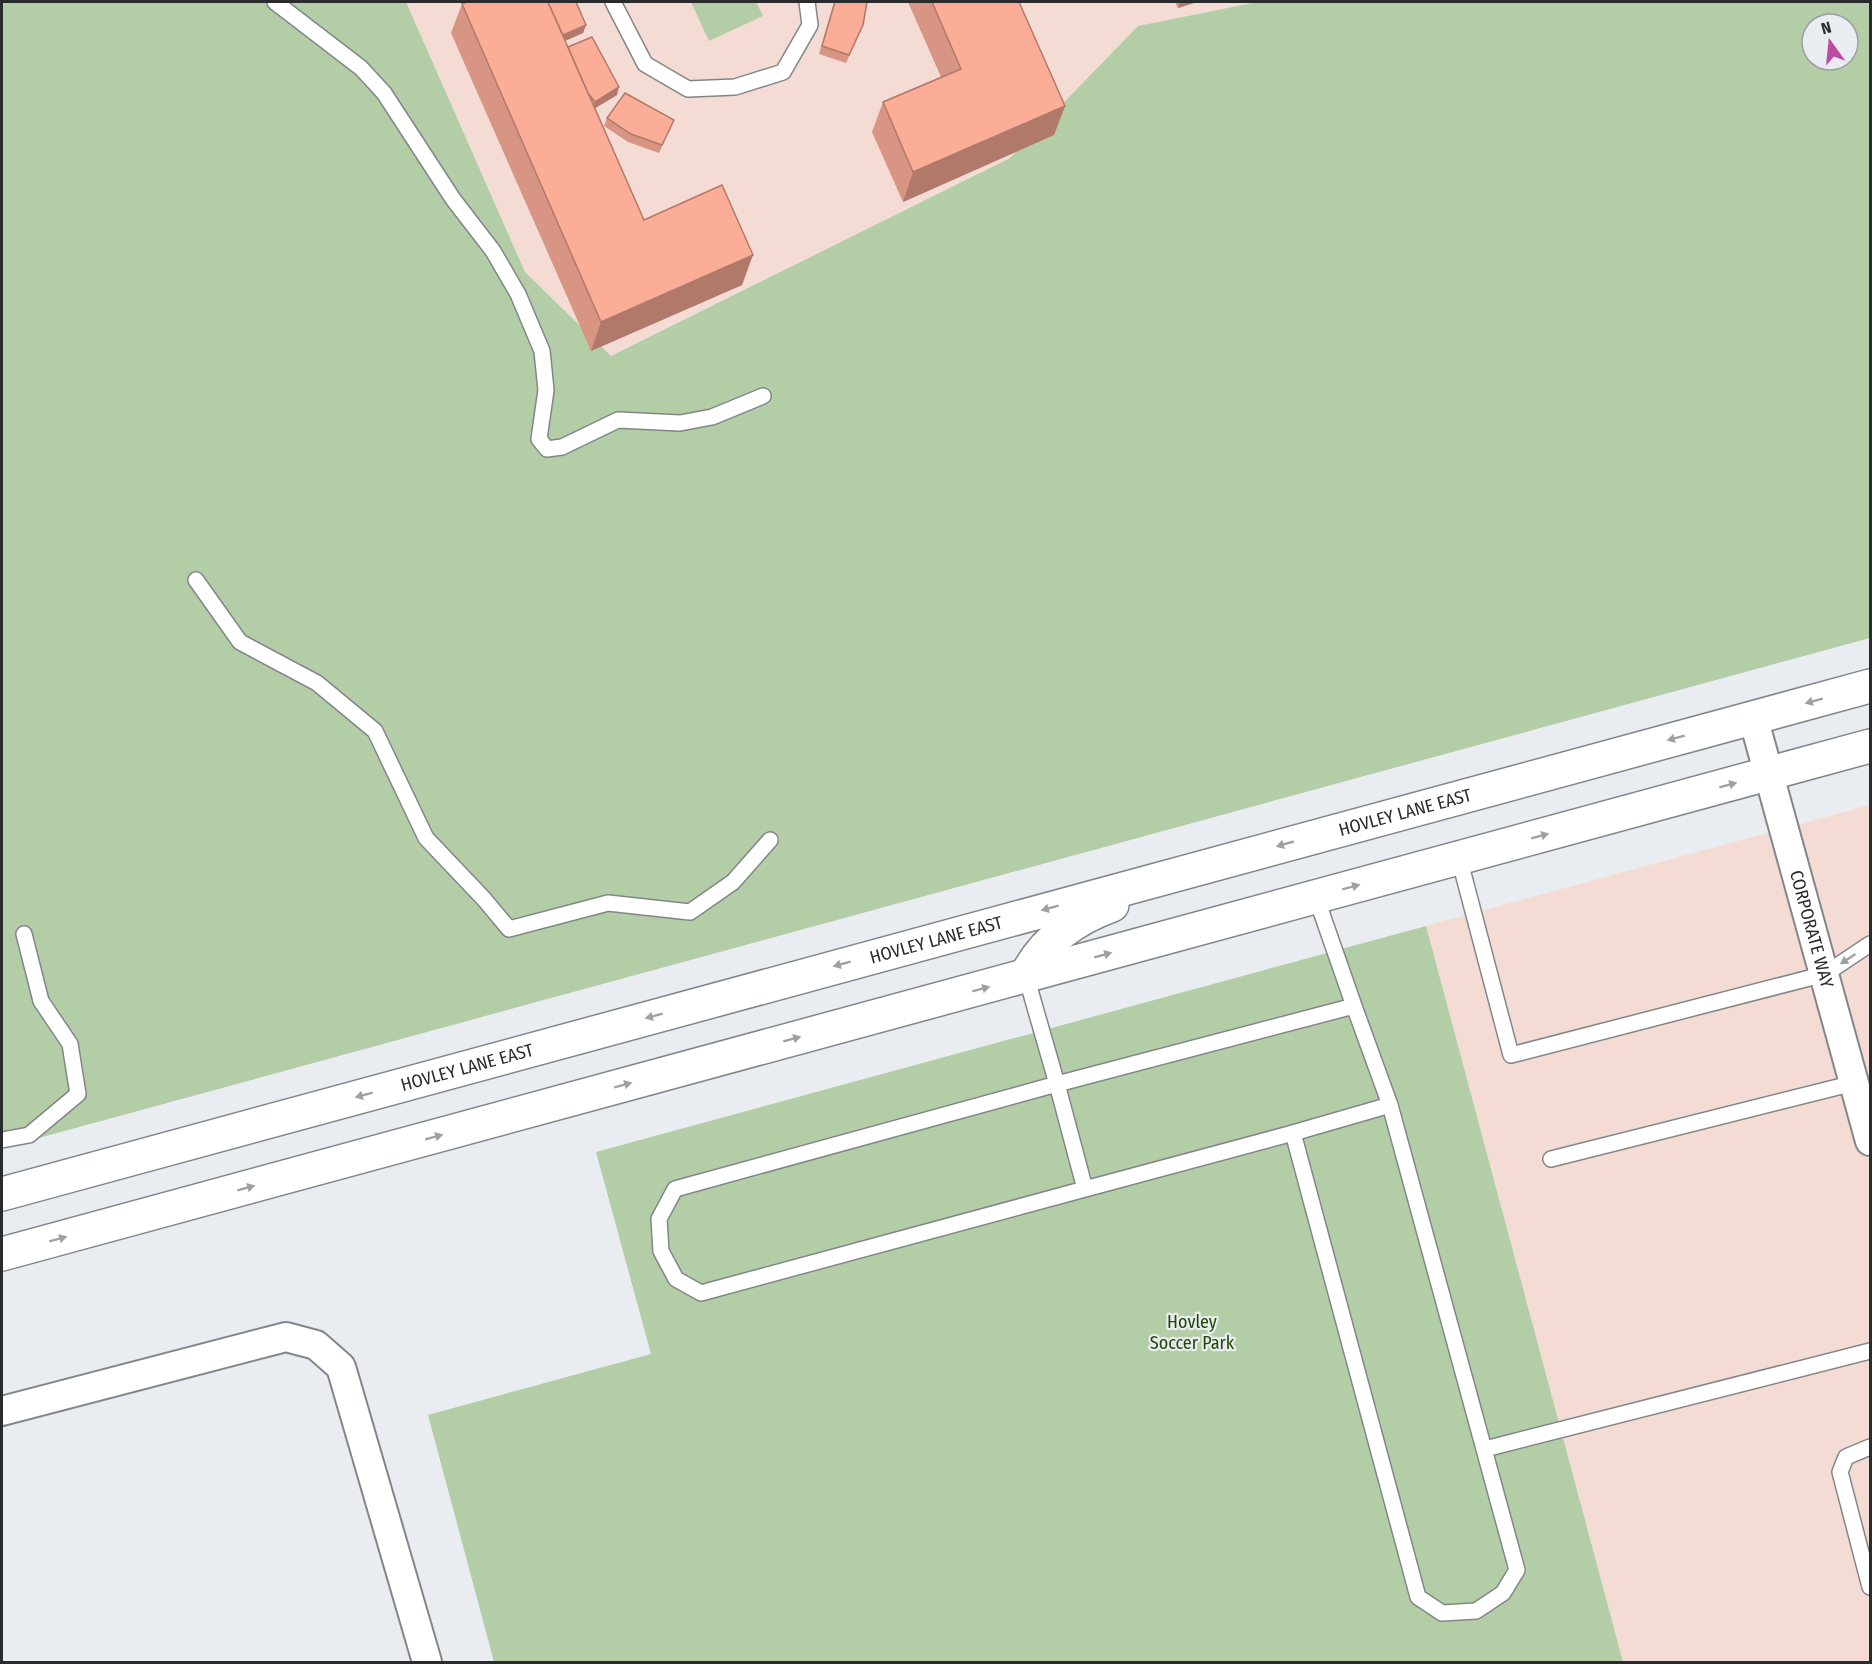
<svg xmlns="http://www.w3.org/2000/svg" width="1872" height="1664" font-family="'Fira Sans Condensed',sans-serif">
<rect width="100%" height="100%" fill="#e9ecf0"/>
<!-- commercial -->
<g fill="#f4dbd3">
<path d="M406,2H1257L1138,26L1010,158L611,356L525,272Z"/>
<path d="M1870,805V1662H1623L1426,926Z"/>
</g>
<!-- green -->
<g fill="#b3cea6" fill-rule="evenodd">
<path d="M2,2H406L525,272L611,356L1010,158L1138,26L1257,2H1870V638L2,1148ZM1812,24H1848V60H1812Z"/>
<path d="M691,2H756L763,16L709,41Z"/>
<path d="M1426,926L1623,1662H494L428,1415L651,1354L596,1152Z"/>
</g>
<g fill="none" stroke-linecap="round" stroke-linejoin="round">
<!-- lane casing -->
<g stroke="#838689" stroke-width="18">
<g id="lane">
<path d="M275,2L361,68L384,93L453,199L493,251L518,294L542,351L546,390L539,439L547,449L562,447L618,420L680,423L712,417L763,396"/>
<path d="M613,2L645,64L688,89L735,87L783,72L810,25L807,2"/>
<path d="M196,580L240,642L317,683L375,731L426,838L484,899L509,929L608,903L690,912L733,882L770,840"/>
<path d="M1459,858L1511,1055L1825,974L1870,944"/>
<path d="M1316,897L1354,1006"/>
<path d="M1026,976L1057,1084L1354,1006L1390,1105L1517,1570L1503,1593L1476,1611L1442,1613L1418,1597L1293,1133L1085,1189L1057,1084L675,1189L659,1219L661,1251L676,1279L701,1293L1085,1189"/>
<path d="M1293,1133L1390,1105"/>
<path d="M2,1140L29,1135L78,1094L70,1044L41,1001L24,934"/>
<path d="M1551,1159L1854,1083"/>
<path d="M1870,1447L1846,1457L1840,1472L1870,1587"/>
<path d="M1485,1449L1870,1351"/>
</g>
</g>
<!-- street casing -->
<g stroke="#838689" stroke-width="32">
<g id="street">
<path id="s1" d="M1753,717L1870,1141"/>
<path d="M2,1411L286,1337L316,1345L341,1367L427,1662"/>
</g>
</g>
<!-- secondary casing -->
<g stroke="#838689" stroke-width="36">
<g id="secondary">
<path d="M1026,976C1044,940 1074,919 1112,905"/>
<path id="s2" d="M2,1194L1870,686"/>
<path d="M2,1254L1870,746"/>
</g>
</g>
<!-- lane -->
<use href="#lane" stroke="#fff" stroke-width="15"/>
<!-- street -->
<use href="#street" stroke="#fff" stroke-width="28"/>
<!-- secondary -->
<use href="#secondary" stroke="#fff" stroke-width="33"/>
</g>
<!-- wall -->
<g fill="#d89583">
<path d="M834,2H867L863,25L846,63L819,54Z"/>
<path d="M908,2H1019L1065,106L1054,135L903,202L872,132L883,102L941,77Z"/>
<path d="M1175,2H1197L1178,8Z"/>
<path d="M462,4L586,25L583,33L565,41L568,47L617,95L595,108L644,220L742,285L591,351L451,33Z"/>
<path d="M607,118L674,120L659,153L628,142L604,126Z"/>
</g>
<!-- shaded-wall -->
<g fill="#b0796a">
<path d="M1180,2H1197L1178,8Z"/>
<path d="M586,25L583,33L553,46L556,38Z"/>
<path d="M619,87L617,95L592,110L595,102Z"/>
<path d="M1065,106L1054,135L903,202L913,172Z"/>
<path d="M753,255L742,285L591,351L601,322Z"/>
</g>
<!-- building -->
<g fill="#fbad98" stroke="#b0796a" stroke-width="1.5">
<path d="M467,2H548L644,220L722,185L753,255L601,322L462,4Z"/>
<path d="M548,2H576L586,25L563,35Z"/>
<path d="M835,2H867L863,25L849,55L822,46Z"/>
<path d="M932,2H1019L1065,106L913,172L883,102L961,69Z"/>
<path d="M592,37L619,87L595,102L588,93L568,47Z"/>
<path d="M625,93L674,120L662,145L631,134L607,118Z"/>
</g>
<!-- one-way arrows -->
<defs><path id="oneway-solid" d="M-6-.8H1V-3.2L6.5 0L1 3.2V.8H-6Z" transform="scale(1.5)"/></defs>
<g fill="#9fa0a0">
<use href="#oneway-solid" transform="translate(1814 701) rotate(165)"/>
<use href="#oneway-solid" transform="translate(1676 738) rotate(165)"/>
<use href="#oneway-solid" transform="translate(1728 785) rotate(-15)"/>
<use href="#oneway-solid" transform="translate(1540 836) rotate(-15)"/>
<use href="#oneway-solid" transform="translate(1285 844) rotate(164)"/>
<use href="#oneway-solid" transform="translate(1351 887) rotate(-15)"/>
<use href="#oneway-solid" transform="translate(1050 908) rotate(165)"/>
<use href="#oneway-solid" transform="translate(1103 955) rotate(-15)"/>
<use href="#oneway-solid" transform="translate(1848 959) rotate(147)"/>
<use href="#oneway-solid" transform="translate(842 964) rotate(165)"/>
<use href="#oneway-solid" transform="translate(981 989) rotate(-15)"/>
<use href="#oneway-solid" transform="translate(654 1016) rotate(165)"/>
<use href="#oneway-solid" transform="translate(792 1039) rotate(-15)"/>
<use href="#oneway-solid" transform="translate(623 1085) rotate(-15)"/>
<use href="#oneway-solid" transform="translate(364 1095) rotate(165)"/>
<use href="#oneway-solid" transform="translate(434 1137) rotate(-15)"/>
<use href="#oneway-solid" transform="translate(246 1188) rotate(-15)"/>
<use href="#oneway-solid" transform="translate(58 1239) rotate(-15)"/>
</g>
<g text-anchor="middle" stroke-width="4.5" stroke-linejoin="round" paint-order="stroke">
<!-- street labels -->
<g font-size="18" fill="#292b2c" stroke="#e9ecf0">
<text dy="6" stroke="none"><textPath href="#s2" startOffset="1454">HOVLEY LANE EAST</textPath></text>
<text dy="6" stroke="none"><textPath href="#s1" startOffset="220">CORPORATE WAY</textPath></text>
<text dy="6" stroke="none"><textPath href="#s2" startOffset="968">HOVLEY LANE EAST</textPath></text>
<text dy="6" stroke="none"><textPath href="#s2" startOffset="482">HOVLEY LANE EAST</textPath></text>
</g>
<!-- park labels -->
<g font-size="18" fill="#214603" stroke="#e9ecf0">
<text x="1192" y="1328">Hovley<tspan x="1192" dy="21">Soccer Park</tspan></text>
</g>
</g>
<!-- border -->
<rect width="1872" height="1664" fill="none" stroke="#292b2c" stroke-width="6"/>
<!-- north arrow -->
<g transform="translate(1830 42) rotate(345)"><circle r="28" fill="#e9ecf0" stroke="#9c9fa2" stroke-width="1.5"/>
<path d="M0-4.5L10 22L0 15L-10 22Z" fill="#bf4aa3"/>
<text y="-9" font-size="16" font-weight="bold" text-anchor="middle" fill="#292b2c">N</text>
</g>
</svg>
